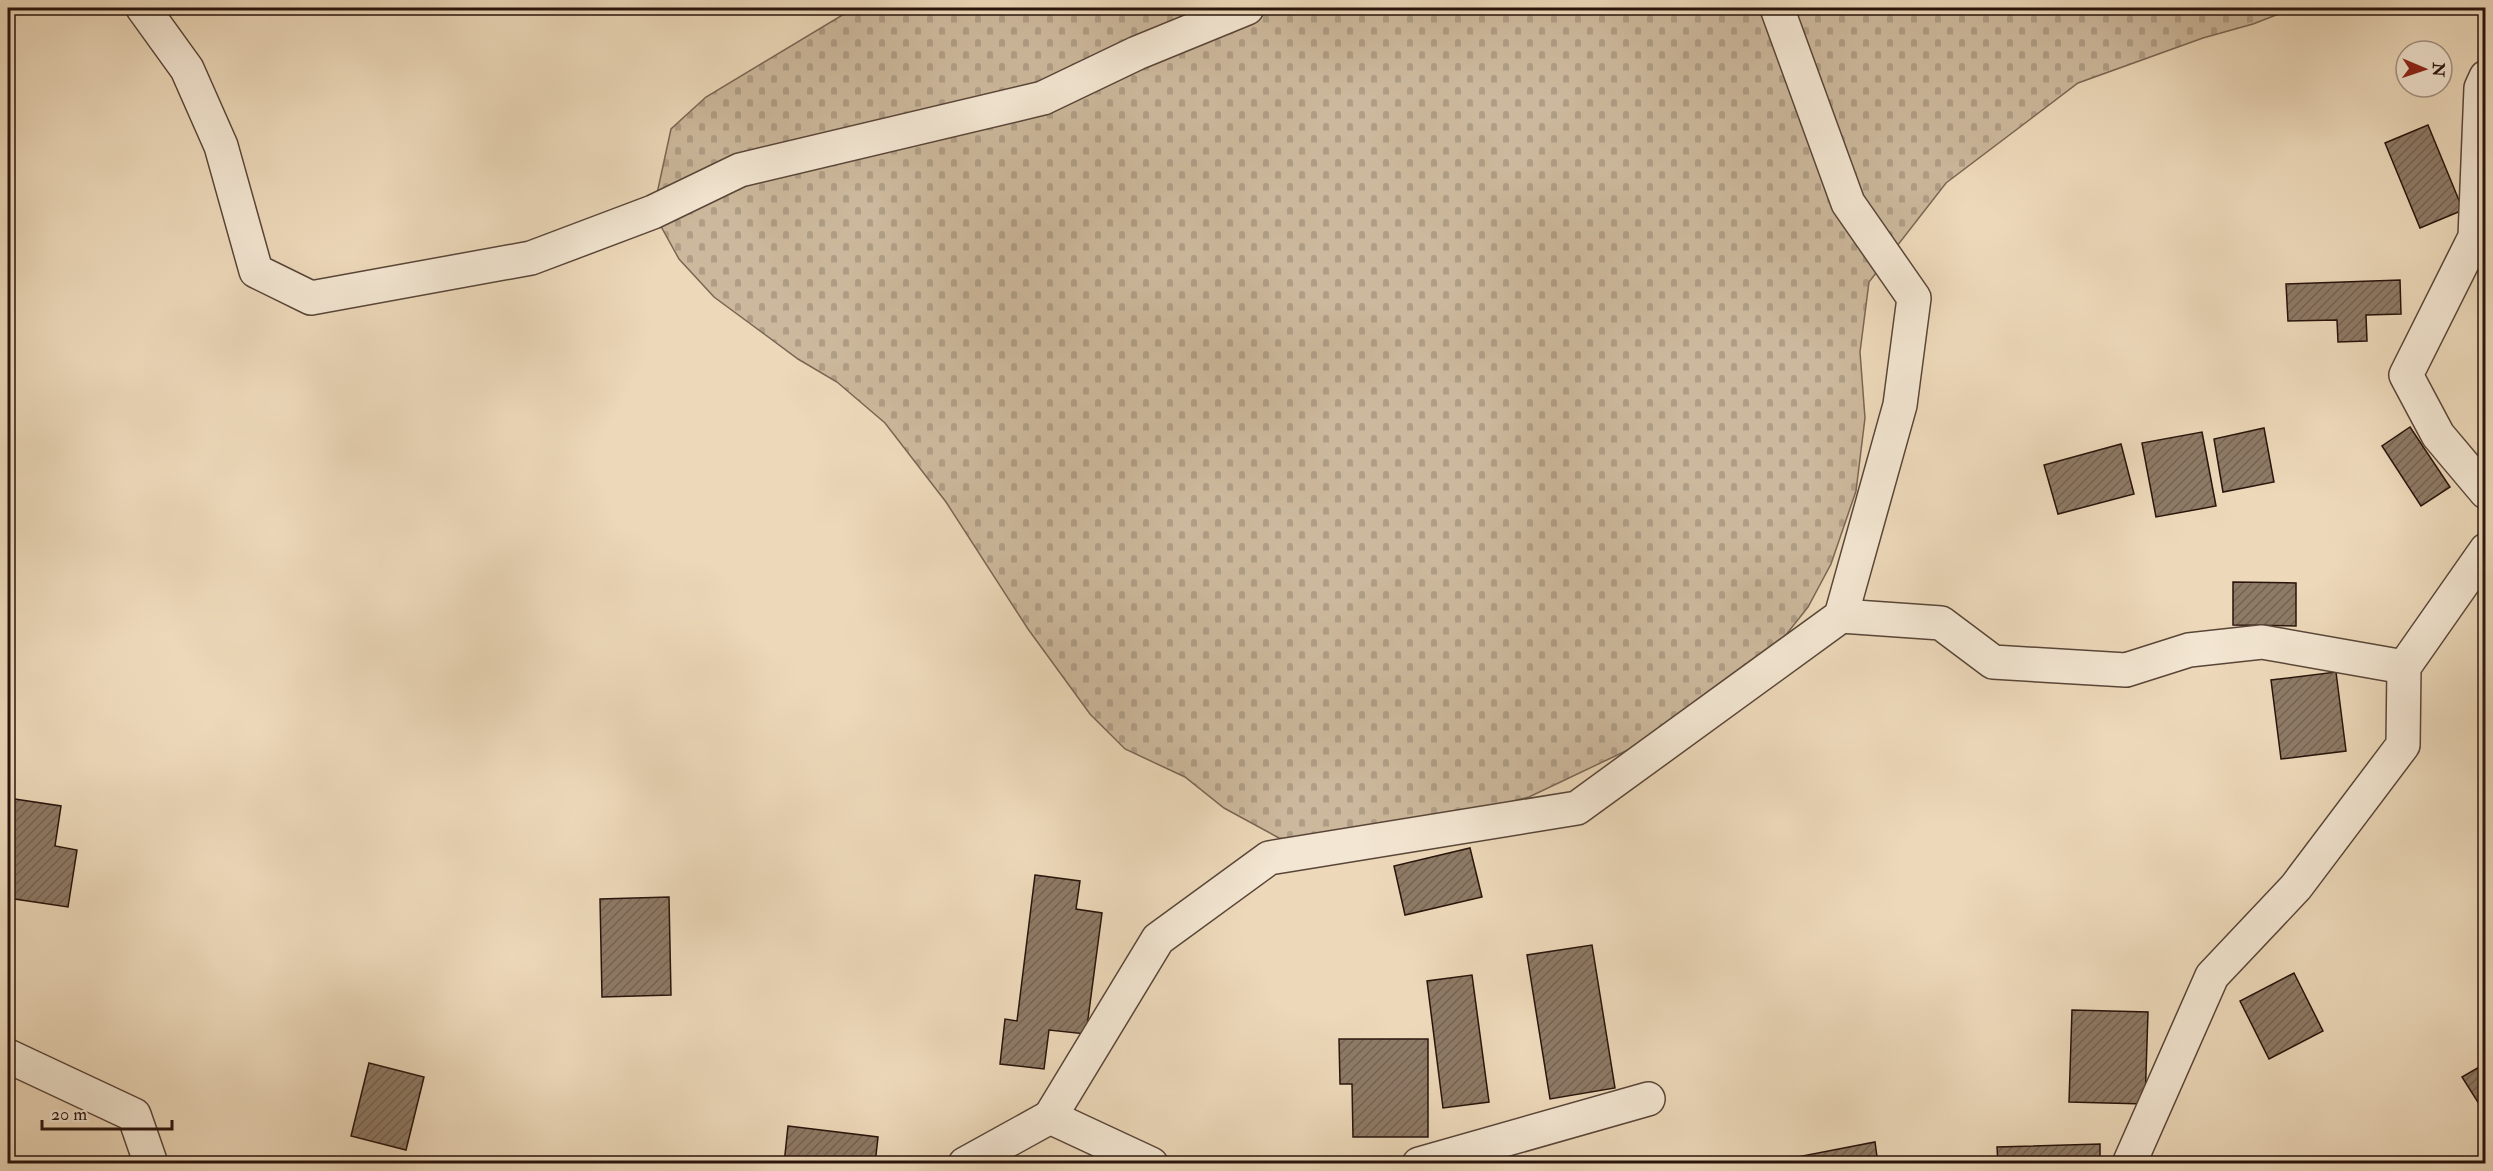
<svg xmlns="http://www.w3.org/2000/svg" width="2493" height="1171" font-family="'IM FELL Double Pica',serif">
<defs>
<pattern id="cemetery-stones" width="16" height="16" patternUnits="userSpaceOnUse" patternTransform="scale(1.5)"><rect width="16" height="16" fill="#ccb89c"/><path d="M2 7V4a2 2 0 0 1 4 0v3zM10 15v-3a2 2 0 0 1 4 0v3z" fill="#af9d85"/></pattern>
<pattern id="building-hatch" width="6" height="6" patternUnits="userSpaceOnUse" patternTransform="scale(1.5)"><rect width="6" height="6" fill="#8e7a66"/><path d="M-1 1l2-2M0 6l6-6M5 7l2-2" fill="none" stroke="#746352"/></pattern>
</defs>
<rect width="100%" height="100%" fill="#edd9ba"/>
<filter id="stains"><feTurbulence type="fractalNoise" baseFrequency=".00333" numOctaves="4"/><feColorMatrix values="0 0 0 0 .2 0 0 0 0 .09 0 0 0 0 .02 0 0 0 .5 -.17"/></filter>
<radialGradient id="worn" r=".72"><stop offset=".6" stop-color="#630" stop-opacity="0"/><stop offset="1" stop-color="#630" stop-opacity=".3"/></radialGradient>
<!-- cemetery -->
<path fill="url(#cemetery-stones)" stroke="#7a6654" stroke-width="1.5" d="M854,8H2294L2253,24L2203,38L2078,83L1946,183L1869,282L1860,352L1865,418L1856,491L1831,564L1808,607L1770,655L1632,748L1529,797L1340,846L1279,838L1224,808L1185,777L1125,749L1090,714L1028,629L946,502L885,423L837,382L798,359L714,297L679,259L653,212L671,129L706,97Z"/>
<!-- building -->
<g fill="url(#building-hatch)" stroke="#28140c" stroke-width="1.5">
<path d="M2428,125L2463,210L2420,228L2385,143Z"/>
<path d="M2400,280L2401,314L2366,315L2367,341L2338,342L2337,320L2288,321L2286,284Z"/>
<path d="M2410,427L2450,487L2421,506L2382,446Z"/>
<path d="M2264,428L2274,482L2223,492L2214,439Z"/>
<path d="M2202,432L2216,506L2156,517L2142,443Z"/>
<path d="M2121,444L2134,494L2058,514L2044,465Z"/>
<path d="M2233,582L2296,583V626L2233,625Z"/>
<path d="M2336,672L2346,751L2281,759L2271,680Z"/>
<path d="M8,798L61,806L55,846L77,850L68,907L8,898Z"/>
<path d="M1470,848L1482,897L1405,915L1394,866Z"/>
<path d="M1035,875L1080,881L1076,909L1102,913L1086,1034L1049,1030L1044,1069L1000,1064L1005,1019L1017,1021Z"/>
<path d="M669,897L671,995L602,997L600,899Z"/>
<path d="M1592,945L1615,1088L1550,1099L1527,955Z"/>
<path d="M2294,973L2323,1031L2269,1059L2240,1001Z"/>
<path d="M1472,975L1489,1102L1443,1108L1427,981Z"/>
<path d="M2072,1010L2148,1012L2145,1104L2069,1102Z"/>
<path d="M1339,1039H1428V1137H1353L1352,1084H1340Z"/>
<path d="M369,1063L424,1077L406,1150L351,1136Z"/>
<path d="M2486,1063V1115L2462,1077Z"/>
<path d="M788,1126L878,1137L875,1164H784Z"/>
<path d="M1875,1142L1878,1164H1798L1797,1157Z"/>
<path d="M2100,1144V1164H1998L1997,1147Z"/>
</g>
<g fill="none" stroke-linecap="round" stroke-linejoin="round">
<!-- minor casing -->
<g stroke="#594538" stroke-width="36">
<g id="minor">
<path d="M143,8L187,69L221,146L256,271L311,298L531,258L653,212L740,170L1043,98L1137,53L1247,8"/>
<path d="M2486,77L2481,88L2475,237L2406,375L2438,435L2486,492"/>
<path d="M1841,616L1941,623L1993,662L2126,670L2189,650L2262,642L2404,667"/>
<path d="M8,1056L134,1115L151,1164"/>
<path d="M1050,1117L1158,939L1269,858L1577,808L1841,616L1900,405L1914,298L1848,203L1777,8"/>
<path d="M965,1164L1050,1117L1151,1164"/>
<path d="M1419,1164L1648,1099"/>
<path d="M2129,1164L2212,976L2296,887L2403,745L2404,667L2486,550"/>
</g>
</g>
<!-- minor -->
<use href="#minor" stroke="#f3e6d2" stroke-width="33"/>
</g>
<!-- margin -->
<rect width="2493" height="1171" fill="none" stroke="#edd9ba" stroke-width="30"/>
<rect x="9" y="9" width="2475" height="1153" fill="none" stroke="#28140c" stroke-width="3"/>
<rect x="15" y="15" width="2463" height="1141" fill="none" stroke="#28140c" stroke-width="1.5"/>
<!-- north arrow -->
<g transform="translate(2424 69) rotate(92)"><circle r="28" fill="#f3e6d2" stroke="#a29283" stroke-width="1.5"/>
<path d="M0-4.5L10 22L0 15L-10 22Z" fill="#8f2418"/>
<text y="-9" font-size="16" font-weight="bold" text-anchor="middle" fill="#28140c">N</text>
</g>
<!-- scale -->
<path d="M42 1120v9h130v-9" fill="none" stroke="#28140c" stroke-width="3"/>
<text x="51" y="1120" font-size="18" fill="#28140c" stroke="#f3e6d2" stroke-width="4.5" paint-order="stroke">20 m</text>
<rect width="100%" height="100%" filter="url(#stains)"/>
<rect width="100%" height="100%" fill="url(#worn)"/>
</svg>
